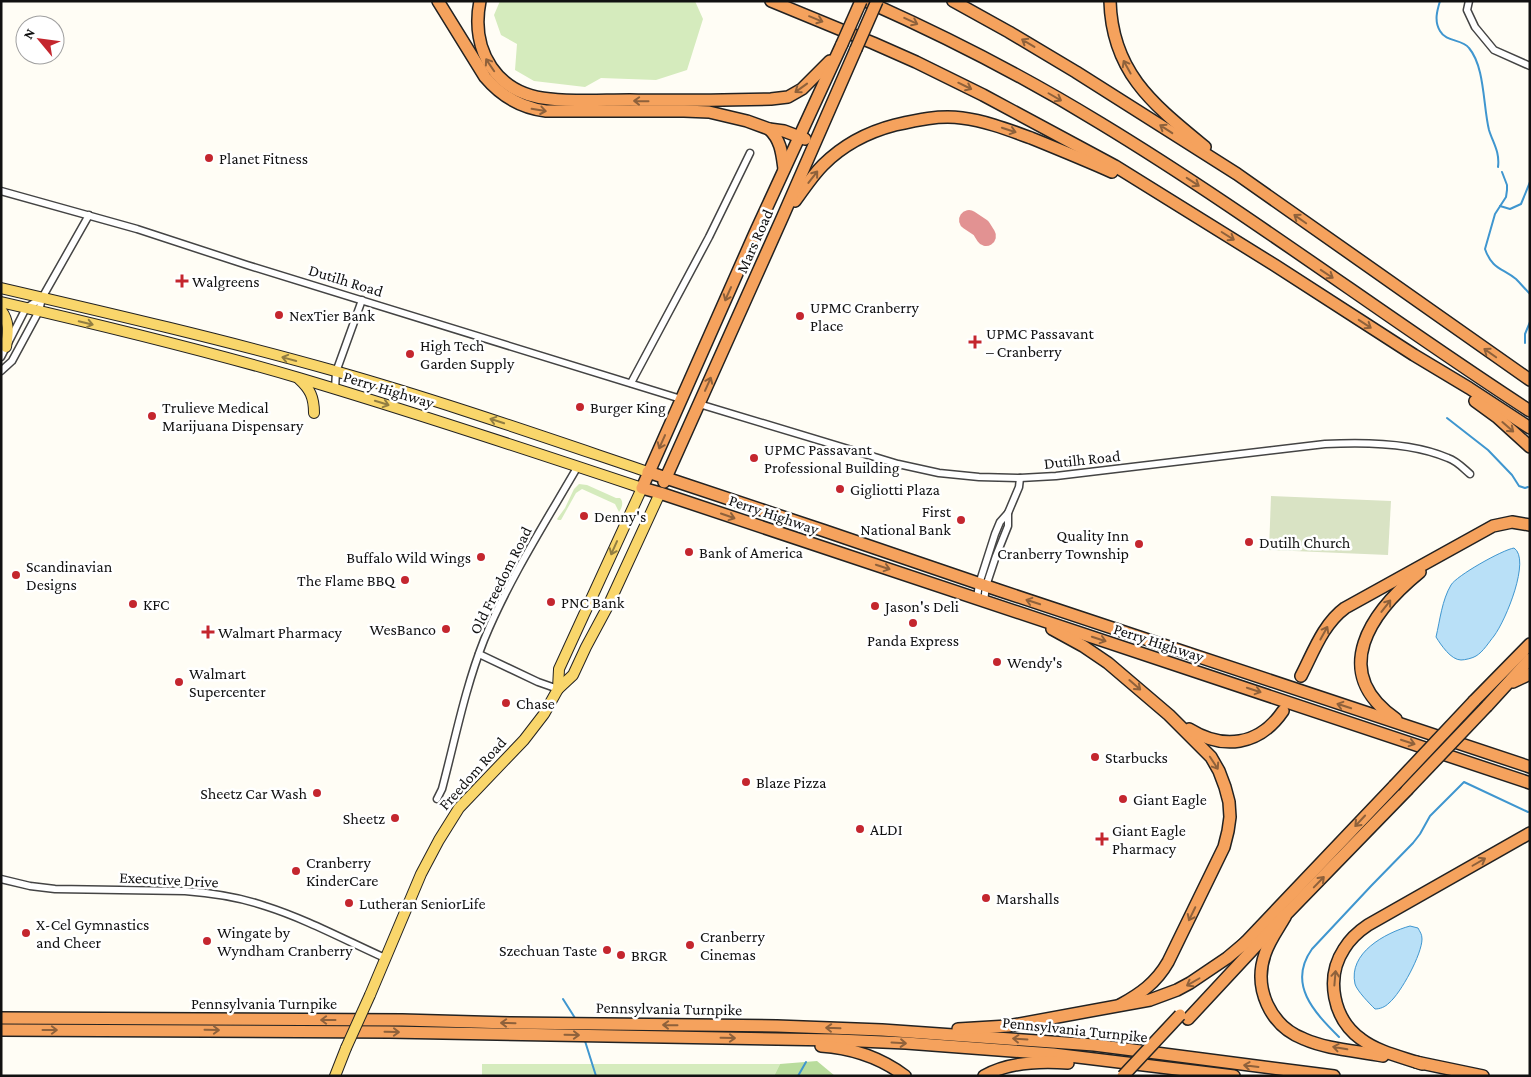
<svg xmlns="http://www.w3.org/2000/svg" width="1531" height="1077" font-family="'Crimson Pro',serif">
<rect width="100%" height="100%" fill="#fffdf5"/>
<!-- green -->
<g fill="#d5ebbd">
<path d="M500,1H695L703,19L687,70L656,80L601,78L585,87L534,81L515,70L517,44L501,35L494,15Z"/>
<path d="M579,484L587,485L616,498H620C624,502 622,508 619,512L615,504L582,489L576,493L561,520H558L557,519L565,508L574,489Z"/>
<path d="M482,1064H780L774,1076H482Z"/>
</g>
<!-- forest -->
<path fill="#b9dc9c" d="M817,1061L835,1076H774L780,1064Z"/>
<!-- cemetery -->
<path fill="#d9e3c4" d="M1271,496L1391,501L1388,555L1269,550Z"/>
<!-- water -->
<g fill="#b9e0f7" stroke="#3f96cf">
<path d="M1514,548C1531,559 1506,620 1494,636C1489,642 1483,652 1476,656C1473,658 1465,660 1461,660C1451,660 1441,645 1436,637C1440,620 1442,600 1451,585C1456,576 1502,550 1514,548Z"/>
<path d="M1410,926L1418,928C1420,932 1422,934 1422,939C1422,954 1401,993 1389,1003C1385,1007 1380,1009 1375,1009C1370,1004 1357,991 1355,984C1348,953 1385,933 1410,926Z"/>
</g>
<g fill="none" stroke-linecap="round" stroke-linejoin="round">
<!-- stream -->
<g stroke="#3f96cf" stroke-width="2">
<path d="M1440,1C1437,11 1434,21 1440,31C1446,42 1462,39 1469,48C1485,67 1483,106 1489,130C1493,143 1500,152 1498,167"/>
<path d="M1502,172L1507,185V190L1506,197L1495,214L1485,249C1492,269 1502,268 1516,279C1521,284 1525,289 1530,294"/>
<path d="M1500,206L1510,209L1521,204L1530,182"/>
<path d="M1525,343V334L1530,322"/>
<path d="M1447,418L1488,450L1512,475L1519,486L1525,488L1528,487"/>
<path d="M563,999L575,1018"/>
<path d="M1339,1037C1314,1012 1287,984 1312,949L1371,886L1413,843L1420,834L1430,816L1464,782L1528,812"/>
<path d="M585,1041L596,1076"/>
<path d="M798,1076L806,1062"/>
</g>
<!-- taxiway -->
<path stroke="#e29292" stroke-width="20" d="M969,220L981,228L986,236"/>
<!-- street casing -->
<g stroke="#444" stroke-width="9">
<g id="street">
<path d="M1469,1L1467,10L1475,27L1494,50L1530,66"/>
<path d="M1,191L137,229L247,265L681,399"/>
<path d="M1,357L26,308L42,298"/>
<path d="M1,371L12,361L39,311L42,298L89,215"/>
<path d="M631,383L709,237L750,153"/>
<path d="M335,389L336,372L362,300"/>
<path d="M699,404L898,464L939,473L979,477L1020,478L1056,476L1325,444C1362,442 1414,443 1448,458C1457,461 1463,468 1470,474"/>
<path d="M977,598L979,584L995,534L1000,522L1008,513"/>
<path d="M984,601L986,586L996,556L1008,526V513L1019,487L1020,478"/>
<path d="M479,654L538,682L558,689"/>
<path d="M437,799L442,789C455,740 465,688 484,640C509,579 545,523 578,466"/>
<path d="M1,879L30,886L55,889L185,891C212,893 239,897 265,906C306,919 345,940 385,958"/>
</g>
</g>
<!-- primary casing -->
<g stroke="#222" stroke-width="12">
<g id="primary">
<path d="M1,288C113,314 225,340 335,371C441,401 544,437 648,472"/>
<path d="M1,302C101,325 201,349 299,378C414,412 528,450 642,488L559,669L558,689"/>
<path d="M1,310C10,322 8,333 6,347"/>
<path d="M299,379C310,389 314,397 314,413"/>
<path d="M370,995L421,874L439,840L459,808L524,740L544,714L558,689L573,675L586,647L608,606L660,493"/>
<path d="M335,1076L346,1048"/>
</g>
</g>
<!-- highway casing -->
<g stroke="#222" stroke-width="14">
<g id="highway">
<path d="M438,1L485,77C501,96 522,108 546,111H684L709,112L747,121L769,129L784,131L805,139"/>
<path d="M480,1C470,51 497,95 550,99C576,102 603,100 630,100C677,101 724,100 771,99L788,97L802,89L830,61"/>
<path d="M771,1L873,43L916,62L983,95L1115,166L1276,266L1414,355L1469,388L1530,428"/>
<path d="M866,1C947,37 1025,77 1100,123C1247,212 1385,317 1530,411"/>
<path d="M953,1L1009,32L1076,72L1237,174L1530,380"/>
<path d="M1110,1C1112,73 1154,105 1205,147"/>
<path d="M842,44L755,233L642,488L660,493L1530,783"/>
<path d="M769,129C781,140 782,154 784,169"/>
<path d="M795,201C804,189 812,176 823,165C842,146 868,132 895,125C917,120 939,115 962,118C986,121 1009,130 1031,138C1058,149 1085,160 1112,172"/>
<path d="M1475,401L1497,417L1530,447"/>
<path d="M648,472L825,531L998,590L1530,767"/>
<path d="M664,482L783,216L856,49"/>
<path d="M1052,629L1083,646L1108,663L1169,715L1211,757L1219,771L1225,787L1229,802L1230,817L1228,831L1224,847L1168,962C1156,983 1140,994 1120,1005"/>
<path d="M1301,676C1313,653 1323,624 1345,608L1493,526L1512,522L1530,525"/>
<path d="M1513,682L1530,674"/>
<path d="M1474,701L1530,644"/>
<path d="M1487,706L1530,659"/>
<path d="M1396,719C1328,672 1371,612 1420,572"/>
<path d="M1189,729C1223,750 1259,746 1283,711"/>
<path d="M1285,917C1278,929 1269,941 1265,954C1253,988 1270,1026 1304,1039C1326,1049 1358,1051 1383,1056"/>
<path d="M1242,946L1394,786"/>
<path d="M1,1018L402,1020L511,1023L777,1026L882,1030L1094,1045L1334,1076"/>
<path d="M1188,1019L1268,933L1407,790"/>
<path d="M958,1029L1008,1026L1150,1000L1177,990L1190,983L1227,958L1246,942"/>
<path d="M1,1030L389,1032L837,1040L906,1043L1053,1054L1234,1076"/>
<path d="M821,1046C851,1048 881,1058 905,1076"/>
<path d="M1416,1062L1483,1076"/>
<path d="M1422,1064C1402,1057 1378,1052 1361,1039C1333,1019 1325,978 1344,949C1350,939 1359,931 1368,925L1530,833"/>
<path d="M984,1076C1008,1062 1041,1061 1068,1063"/>
</g>
</g>
<!-- street -->
<use href="#street" stroke="#fff" stroke-width="6"/>
<!-- primary -->
<use href="#primary" stroke="#f9d66b" stroke-width="10"/>
<!-- highway -->
<use href="#highway" stroke="#f5a25d" stroke-width="11"/>
<!-- primary-bridge casing -->
<g stroke="#222" stroke-width="12" stroke-linecap="butt">
<path id="primary-bridge" d="M346,1048L370,995"/>
</g>
<!-- highway-bridge casing -->
<g stroke="#222" stroke-width="14" stroke-linecap="butt">
<g id="highway-bridge">
<path d="M842,44L861,1"/>
<path d="M856,49L877,1"/>
<path d="M1394,786L1474,701"/>
<path d="M1407,790L1487,706"/>
<path d="M1123,1076L1180,1015"/>
</g>
</g>
<!-- primary-bridge -->
<use href="#primary-bridge" stroke="#f9d66b" stroke-width="10"/>
<!-- highway-bridge -->
<use href="#highway-bridge" stroke="#f5a25d" stroke-width="11"/>
</g>
<!-- one-way arrows -->
<defs><path id="oneway-shaft" d="M-6 0H5M1.5-3L5.5 0L1.5 3" fill="none" stroke-width="1.6" stroke-linecap="round" stroke-linejoin="round" transform="scale(1.25)"/></defs>
<g stroke="#8e613b">
<use href="#oneway-shaft" transform="translate(816 19) rotate(22)"/>
<use href="#oneway-shaft" transform="translate(911 21) rotate(25)"/>
<use href="#oneway-shaft" transform="translate(1028 43) rotate(-149)"/>
<use href="#oneway-shaft" transform="translate(490 65) rotate(-124)"/>
<use href="#oneway-shaft" transform="translate(1127 67) rotate(-119)"/>
<use href="#oneway-shaft" transform="translate(965 86) rotate(26)"/>
<use href="#oneway-shaft" transform="translate(801 88) rotate(144)"/>
<use href="#oneway-shaft" transform="translate(1055 97) rotate(30)"/>
<use href="#oneway-shaft" transform="translate(641 101) rotate(-179)"/>
<use href="#oneway-shaft" transform="translate(539 110) rotate(9)"/>
<use href="#oneway-shaft" transform="translate(1166 129) rotate(-147)"/>
<use href="#oneway-shaft" transform="translate(1009 130) rotate(18)"/>
<use href="#oneway-shaft" transform="translate(813 177) rotate(-52)"/>
<use href="#oneway-shaft" transform="translate(1193 182) rotate(33)"/>
<use href="#oneway-shaft" transform="translate(1300 219) rotate(-145)"/>
<use href="#oneway-shaft" transform="translate(1228 236) rotate(32)"/>
<use href="#oneway-shaft" transform="translate(1327 274) rotate(34)"/>
<use href="#oneway-shaft" transform="translate(728 294) rotate(114)"/>
<use href="#oneway-shaft" transform="translate(1365 324) rotate(33)"/>
<use href="#oneway-shaft" transform="translate(1490 353) rotate(-145)"/>
<use href="#oneway-shaft" transform="translate(708 384) rotate(-66)"/>
<use href="#oneway-shaft" transform="translate(1508 427) rotate(41)"/>
<use href="#oneway-shaft" transform="translate(662 442) rotate(114)"/>
<use href="#oneway-shaft" transform="translate(728 516) rotate(19)"/>
<use href="#oneway-shaft" transform="translate(883 567) rotate(18)"/>
<use href="#oneway-shaft" transform="translate(1033 602) rotate(-162)"/>
<use href="#oneway-shaft" transform="translate(1386 606) rotate(-52)"/>
<use href="#oneway-shaft" transform="translate(1324 633) rotate(-61)"/>
<use href="#oneway-shaft" transform="translate(1099 639) rotate(18)"/>
<use href="#oneway-shaft" transform="translate(1135 685) rotate(41)"/>
<use href="#oneway-shaft" transform="translate(1254 690) rotate(18)"/>
<use href="#oneway-shaft" transform="translate(1344 706) rotate(-162)"/>
<use href="#oneway-shaft" transform="translate(1408 742) rotate(18)"/>
<use href="#oneway-shaft" transform="translate(1214 763) rotate(57)"/>
<use href="#oneway-shaft" transform="translate(1360 821) rotate(133)"/>
<use href="#oneway-shaft" transform="translate(1479 862) rotate(-30)"/>
<use href="#oneway-shaft" transform="translate(1319 882) rotate(-46)"/>
<use href="#oneway-shaft" transform="translate(1192 914) rotate(116)"/>
<use href="#oneway-shaft" transform="translate(1335 978) rotate(-85)"/>
<use href="#oneway-shaft" transform="translate(1193 982) rotate(150)"/>
<use href="#oneway-shaft" transform="translate(328 1020) rotate(-180)"/>
<use href="#oneway-shaft" transform="translate(508 1023) rotate(-179)"/>
<use href="#oneway-shaft" transform="translate(670 1025) rotate(-179)"/>
<use href="#oneway-shaft" transform="translate(833 1028) rotate(-178)"/>
<use href="#oneway-shaft" transform="translate(50 1030)"/>
<use href="#oneway-shaft" transform="translate(212 1030) rotate(1)"/>
<use href="#oneway-shaft" transform="translate(392 1032) rotate(1)"/>
<use href="#oneway-shaft" transform="translate(572 1035) rotate(1)"/>
<use href="#oneway-shaft" transform="translate(728 1038) rotate(1)"/>
<use href="#oneway-shaft" transform="translate(1020 1039) rotate(-176)"/>
<use href="#oneway-shaft" transform="translate(899 1043) rotate(3)"/>
<use href="#oneway-shaft" transform="translate(1340 1048) rotate(-170)"/>
<use href="#oneway-shaft" transform="translate(1251 1066) rotate(-173)"/>
</g>
<g stroke="#917d42">
<use href="#oneway-shaft" transform="translate(86 323) rotate(14)"/>
<use href="#oneway-shaft" transform="translate(289 359) rotate(-165)"/>
<use href="#oneway-shaft" transform="translate(382 403) rotate(17)"/>
<use href="#oneway-shaft" transform="translate(497 421) rotate(-162)"/>
<use href="#oneway-shaft" transform="translate(614 548) rotate(114)"/>
</g>
<!-- markers -->
<g fill="#c4262e" stroke="#fff" stroke-width="2">
<circle cx="209" cy="158" r="5"/>
<path d="M179.5 273.5h5v5h5v5h-5v5h-5v-5h-5v-5h5z"/>
<circle cx="279" cy="315" r="5"/>
<circle cx="800" cy="316" r="5"/>
<path d="M972.5 334.5h5v5h5v5h-5v5h-5v-5h-5v-5h5z"/>
<circle cx="410" cy="354" r="5"/>
<circle cx="580" cy="407" r="5"/>
<circle cx="152" cy="416" r="5"/>
<circle cx="754" cy="458" r="5"/>
<circle cx="840" cy="489" r="5"/>
<circle cx="584" cy="516" r="5"/>
<circle cx="961" cy="520" r="5"/>
<circle cx="1249" cy="542" r="5"/>
<circle cx="1139" cy="544" r="5"/>
<circle cx="689" cy="552" r="5"/>
<circle cx="481" cy="557" r="5"/>
<circle cx="16" cy="575" r="5"/>
<circle cx="405" cy="580" r="5"/>
<circle cx="551" cy="602" r="5"/>
<circle cx="133" cy="604" r="5"/>
<circle cx="875" cy="606" r="5"/>
<circle cx="913" cy="623" r="5"/>
<circle cx="446" cy="629" r="5"/>
<path d="M205.5 624.5h5v5h5v5h-5v5h-5v-5h-5v-5h5z"/>
<circle cx="997" cy="662" r="5"/>
<circle cx="179" cy="682" r="5"/>
<circle cx="506" cy="703" r="5"/>
<circle cx="1095" cy="757" r="5"/>
<circle cx="746" cy="782" r="5"/>
<circle cx="317" cy="793" r="5"/>
<circle cx="1123" cy="799" r="5"/>
<circle cx="395" cy="818" r="5"/>
<circle cx="860" cy="829" r="5"/>
<path d="M1099.5 831.5h5v5h5v5h-5v5h-5v-5h-5v-5h5z"/>
<circle cx="296" cy="871" r="5"/>
<circle cx="986" cy="898" r="5"/>
<circle cx="349" cy="903" r="5"/>
<circle cx="26" cy="933" r="5"/>
<circle cx="207" cy="941" r="5"/>
<circle cx="690" cy="945" r="5"/>
<circle cx="607" cy="950" r="5"/>
<circle cx="621" cy="955" r="5"/>
</g>
<g text-anchor="middle" stroke-width="5" stroke-linejoin="round" paint-order="stroke">
<!-- poi labels -->
<g font-size="16" fill="#111" stroke="#fff" text-anchor="start">
<text x="219" y="164">Planet Fitness</text>
<text x="192" y="287">Walgreens</text>
<text x="810" y="313">UPMC Cranberry<tspan x="810" dy="18">Place</tspan></text>
<text x="289" y="321">NexTier Bank</text>
<text x="986" y="339">UPMC Passavant<tspan x="986" dy="18">– Cranberry</tspan></text>
<text x="420" y="351">High Tech<tspan x="420" dy="18">Garden Supply</tspan></text>
<text x="162" y="413">Trulieve Medical<tspan x="162" dy="18">Marijuana Dispensary</tspan></text>
<text x="590" y="413">Burger King</text>
<text x="764" y="455">UPMC Passavant<tspan x="764" dy="18">Professional Building</tspan></text>
<text x="850" y="495">Gigliotti Plaza</text>
<text x="951" y="517" text-anchor="end">First<tspan x="951" dy="18">National Bank</tspan></text>
<text x="594" y="522">Denny's</text>
<text x="1129" y="541" text-anchor="end">Quality Inn<tspan x="1129" dy="18">Cranberry Township</tspan></text>
<text x="1259" y="548">Dutilh Church</text>
<text x="699" y="558">Bank of America</text>
<text x="471" y="563" text-anchor="end">Buffalo Wild Wings</text>
<text x="26" y="572">Scandinavian<tspan x="26" dy="18">Designs</tspan></text>
<text x="395" y="586" text-anchor="end">The Flame BBQ</text>
<text x="561" y="608">PNC Bank</text>
<text x="143" y="610">KFC</text>
<text x="885" y="612">Jason's Deli</text>
<text x="436" y="635" text-anchor="end">WesBanco</text>
<text x="218" y="638">Walmart Pharmacy</text>
<text x="913" y="646" text-anchor="middle">Panda Express</text>
<text x="1007" y="668">Wendy's</text>
<text x="189" y="679">Walmart<tspan x="189" dy="18">Supercenter</tspan></text>
<text x="516" y="709">Chase</text>
<text x="1105" y="763">Starbucks</text>
<text x="756" y="788">Blaze Pizza</text>
<text x="307" y="799" text-anchor="end">Sheetz Car Wash</text>
<text x="1133" y="805">Giant Eagle</text>
<text x="385" y="824" text-anchor="end">Sheetz</text>
<text x="870" y="835">ALDI</text>
<text x="1112" y="836">Giant Eagle<tspan x="1112" dy="18">Pharmacy</tspan></text>
<text x="306" y="868">Cranberry<tspan x="306" dy="18">KinderCare</tspan></text>
<text x="996" y="904">Marshalls</text>
<text x="359" y="909">Lutheran SeniorLife</text>
<text x="36" y="930">X-Cel Gymnastics<tspan x="36" dy="18">and Cheer</tspan></text>
<text x="217" y="938">Wingate by<tspan x="217" dy="18">Wyndham Cranberry</tspan></text>
<text x="700" y="942">Cranberry<tspan x="700" dy="18">Cinemas</tspan></text>
<text x="597" y="956" text-anchor="end">Szechuan Taste</text>
<text x="631" y="961">BRGR</text>
</g>
<!-- street labels -->
<g font-size="16" fill="#111" stroke="#fff">
<text transform="translate(754 241) rotate(-66)" y="6">Mars Road</text>
<text transform="translate(346 280) rotate(17)" y="6">Dutilh Road</text>
<text transform="translate(389 389) rotate(17)" y="6">Perry Highway</text>
<text transform="translate(1082 459) rotate(-6)" y="6">Dutilh Road</text>
<text transform="translate(774 514) rotate(19)" y="6">Perry Highway</text>
<text transform="translate(500 580) rotate(-63)" y="6">Old Freedom Road</text>
<text transform="translate(1159 642) rotate(18)" y="6">Perry Highway</text>
<text transform="translate(472 773) rotate(-48)" y="6">Freedom Road</text>
<text transform="translate(169 879) rotate(3)" y="6">Executive Drive</text>
<text x="264" y="1009">Pennsylvania Turnpike</text>
<text transform="translate(669 1008) rotate(1)" y="6">Pennsylvania Turnpike</text>
<text transform="translate(1075 1029) rotate(6)" y="6">Pennsylvania Turnpike</text>
</g>
</g>
<!-- border -->
<rect width="1531" height="1077" fill="none" stroke="#111111" stroke-width="5"/>
<!-- north arrow -->
<g transform="translate(40 40) rotate(299)"><circle r="24" fill="#ffffff" stroke="#a0a0a0"/>
<path d="M0-4L9 19L0 12L-9 19Z" fill="#c4262e"/>
<text y="-8" font-size="14" font-weight="bold" text-anchor="middle" fill="#111111">N</text>
</g>
</svg>
